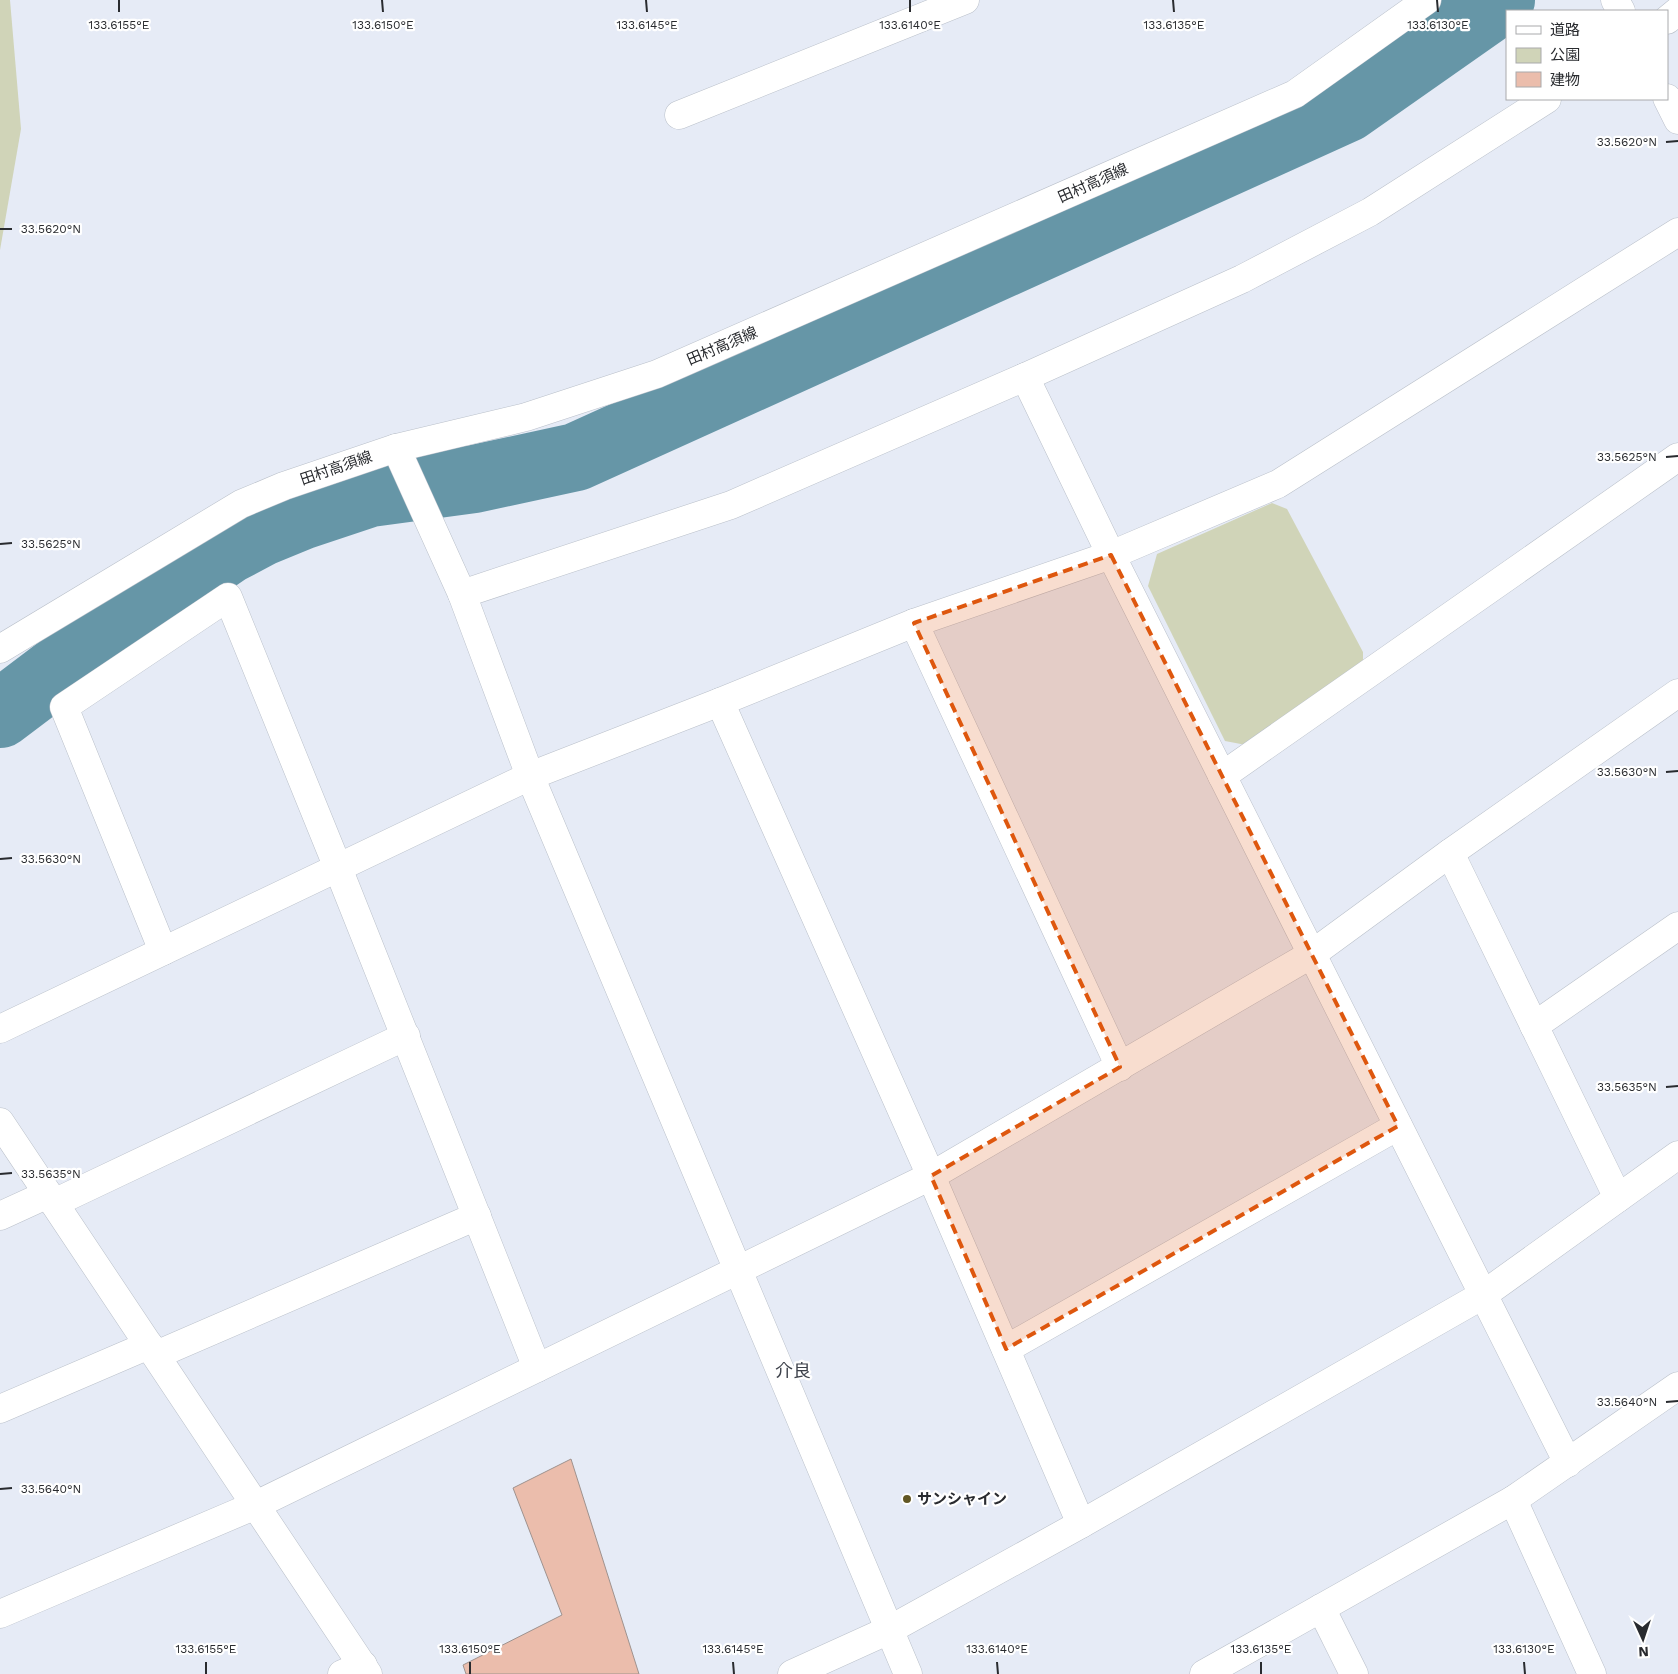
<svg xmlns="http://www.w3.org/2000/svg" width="1678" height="1674" font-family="'Work Sans','Noto Sans JP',sans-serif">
<rect width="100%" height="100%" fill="#e6ebf6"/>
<!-- green -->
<g fill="#d0d4b8">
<path d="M0,0H10L21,129L0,250Z"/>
<path d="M1272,503L1287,509L1363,652V663L1246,745L1225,741L1148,586L1157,554Z"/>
</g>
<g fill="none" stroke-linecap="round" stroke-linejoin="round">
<!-- river -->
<path stroke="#6696a7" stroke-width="68" d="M0,714L114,628L228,550L262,532L301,516L370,493L474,479L576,457L1347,108L1501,0"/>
</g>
<!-- building -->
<path fill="#ebbdac" stroke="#9e928e" d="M571,1459L639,1674H466L463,1665L562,1615L513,1488Z"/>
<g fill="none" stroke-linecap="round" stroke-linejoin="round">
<!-- minor casing -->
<g stroke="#bac0ca" stroke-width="29">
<g id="minor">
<path d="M1615,0L1621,11"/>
<path d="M1667,20L1678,11"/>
<path d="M1667,98L1678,120"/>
<path d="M679,115L965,0"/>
<path d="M1025,377L1111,555L1568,1463"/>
<path d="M462,594L731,505L1025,377L1242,279L1370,212L1547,99"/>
<path d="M914,623L1120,1067"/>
<path d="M720,702L931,1176L1081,1524"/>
<path d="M1222,776L1678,457"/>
<path d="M1450,853L1618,1198"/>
<path d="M163,951L64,707L228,597L338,868L537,1368"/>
<path d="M1534,1026L1678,926"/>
<path d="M0,1029L530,776L720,702L914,623L1111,555L1278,484L1678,232"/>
<path d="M0,1122L368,1674"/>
<path d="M54,1203L406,1036"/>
<path d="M0,1216L48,1194"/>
<path d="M1006,1349L1398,1126"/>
<path d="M156,1355L477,1216"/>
<path d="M0,1409L149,1345"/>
<path d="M1513,1500L1592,1674"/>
<path d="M1321,1608L1354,1674"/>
<path d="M0,1614L256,1505L931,1176L1312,954L1450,853L1678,693"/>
<path d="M342,1674L363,1665"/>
<path d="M792,1674L889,1630L1081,1524L1483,1295L1678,1155"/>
<path d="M1204,1674L1513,1500L1678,1386"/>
</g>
</g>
<!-- tertiary casing -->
<g stroke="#bac0ca" stroke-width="29">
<path id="tertiary" d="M396,448L462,594L530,776L908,1674"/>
</g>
<!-- secondary casing -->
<g stroke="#bac0ca" stroke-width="29">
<path id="secondary" d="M0,649L241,504L284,486L396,448L526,417L657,374L1295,94L1427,0"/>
</g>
<!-- minor -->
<use href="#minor" stroke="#fff" stroke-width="28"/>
<!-- tertiary -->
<use href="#tertiary" stroke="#fff" stroke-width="28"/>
<!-- secondary -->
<use href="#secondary" stroke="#fff" stroke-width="28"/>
</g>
<!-- marked area -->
<path fill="#de570e" fill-opacity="0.2" stroke="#de570e" stroke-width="4" stroke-dasharray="10 6" stroke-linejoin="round" d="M1111,555L1398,1126L1006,1349L931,1176L1120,1067L914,623Z"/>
<!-- ticks -->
<path fill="none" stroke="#292b2f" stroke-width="2" d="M119,0V12M382,0L383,12M646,0L647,12M910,0V12M1173,0L1174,12M1437,0L1438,12M1666,142L1678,141M0,229H12M1666,457L1678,456M0,544L12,543M1666,772L1678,771M0,859L12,858M1666,1087L1678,1086M0,1174L12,1173M1666,1402L1678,1401M0,1489L12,1488M206,1662V1674M470,1662V1674M733,1662L734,1674M997,1662L998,1674M1261,1662V1674M1524,1662L1525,1674"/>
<!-- markers -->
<circle fill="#625724" stroke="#fff" stroke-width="2" cx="907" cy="1499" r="5"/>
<g text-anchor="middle" stroke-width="4.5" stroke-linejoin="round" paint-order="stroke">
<!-- street labels -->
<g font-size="15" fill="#292b2f" stroke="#fff">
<text transform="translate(1093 183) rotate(-24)" y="5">田村高須線</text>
<text transform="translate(722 346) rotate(-23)" y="5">田村高須線</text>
<text transform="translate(336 468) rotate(-19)" y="5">田村高須線</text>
</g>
<!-- poi labels -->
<g font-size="15" font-weight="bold" fill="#292b2f" stroke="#fff" text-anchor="start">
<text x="917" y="1504">サンシャイン</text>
</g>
<!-- quarter labels -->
<g font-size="18" fill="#3d414a" stroke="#fff">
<text x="793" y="1377">介良</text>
</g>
</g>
<g font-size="12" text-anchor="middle" fill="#292b2f" stroke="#fff" stroke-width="4.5" stroke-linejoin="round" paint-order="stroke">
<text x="119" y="29">133.6155°E</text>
<text x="383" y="29">133.6150°E</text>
<text x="647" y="29">133.6145°E</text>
<text x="910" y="29">133.6140°E</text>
<text x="1174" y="29">133.6135°E</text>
<text x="1438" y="29">133.6130°E</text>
<text x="1627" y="146">33.5620°N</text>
<text x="51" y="233">33.5620°N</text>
<text x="1627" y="461">33.5625°N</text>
<text x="51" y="548">33.5625°N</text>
<text x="1627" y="776">33.5630°N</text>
<text x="51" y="863">33.5630°N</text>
<text x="1627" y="1091">33.5635°N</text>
<text x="51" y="1178">33.5635°N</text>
<text x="1627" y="1406">33.5640°N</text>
<text x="51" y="1493">33.5640°N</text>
<text x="206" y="1653">133.6155°E</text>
<text x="470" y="1653">133.6150°E</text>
<text x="733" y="1653">133.6145°E</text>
<text x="997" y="1653">133.6140°E</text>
<text x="1261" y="1653">133.6135°E</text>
<text x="1524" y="1653">133.6130°E</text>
</g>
<!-- legend -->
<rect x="1506" y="10" width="162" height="90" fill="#ffffff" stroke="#a9aaac"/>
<rect x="1516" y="26" width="25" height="8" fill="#ffffff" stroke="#a9aaac"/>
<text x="1550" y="35" font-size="15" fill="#292b2f">道路</text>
<rect x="1516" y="48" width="25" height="15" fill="#d0d4b8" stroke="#a9aaac"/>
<text x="1550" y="60" font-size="15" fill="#292b2f">公園</text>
<rect x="1516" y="72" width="25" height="15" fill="#ebbdac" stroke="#a9aaac"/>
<text x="1550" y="85" font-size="15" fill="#292b2f">建物</text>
<!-- north arrow -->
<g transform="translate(1643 1639) rotate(177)" stroke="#ffffff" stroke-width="4" paint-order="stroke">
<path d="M0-4L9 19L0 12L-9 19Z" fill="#292b2f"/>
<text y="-8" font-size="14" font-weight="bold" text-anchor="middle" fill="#292b2f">N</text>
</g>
</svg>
